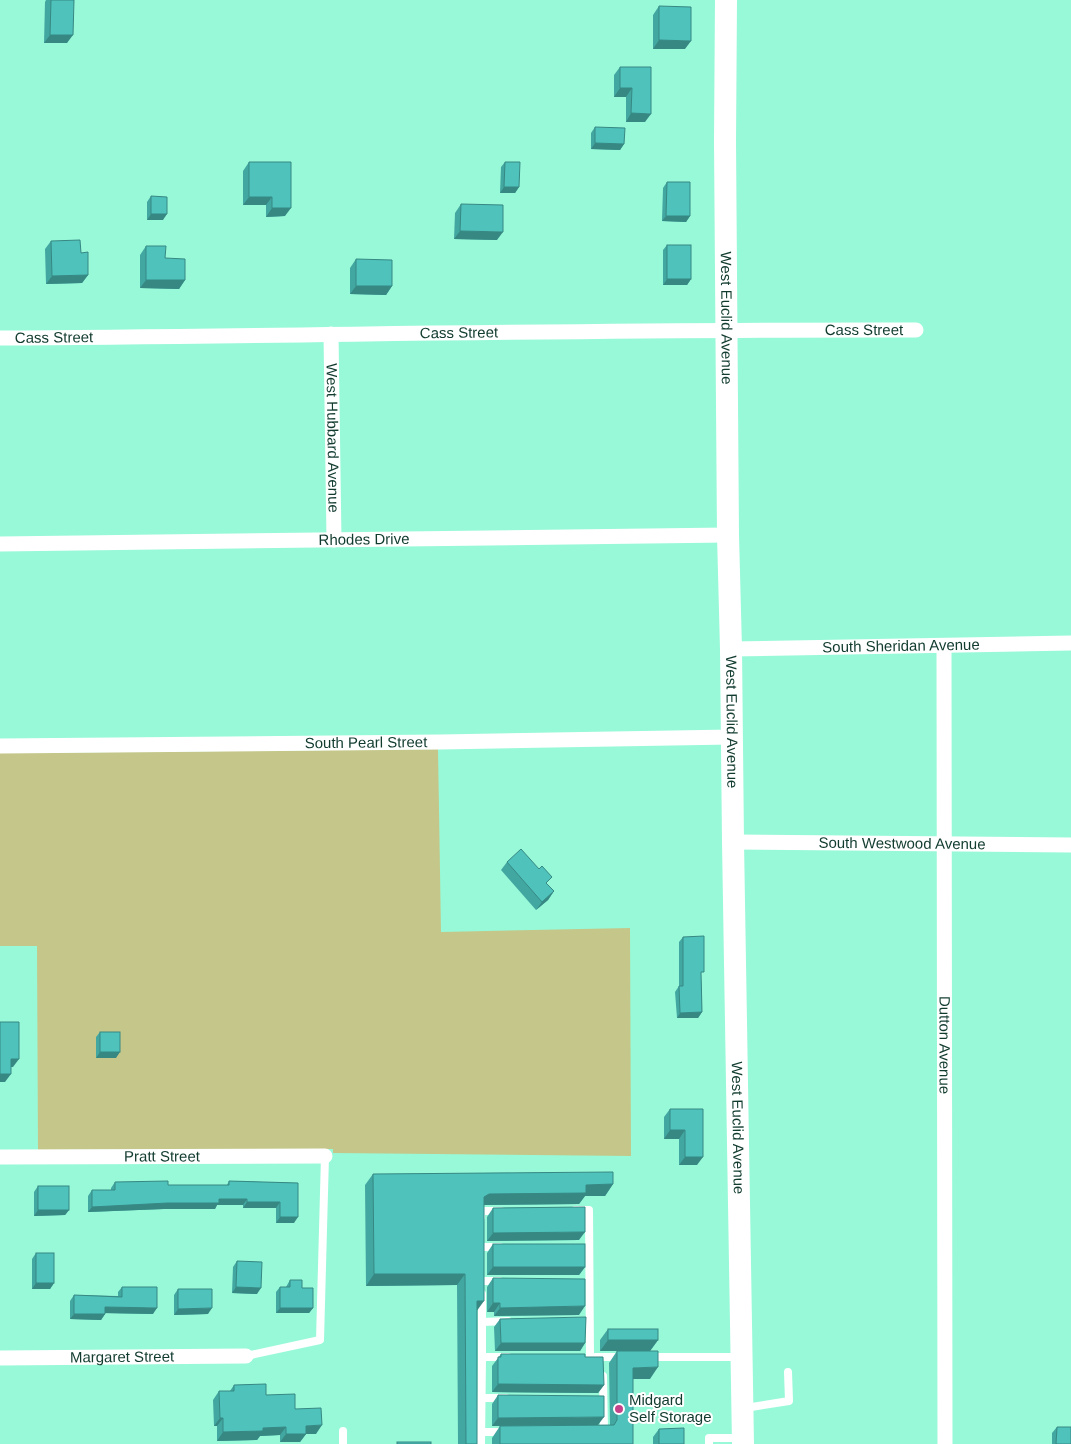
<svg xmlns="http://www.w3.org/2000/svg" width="1071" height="1444" font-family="Arial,sans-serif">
<rect width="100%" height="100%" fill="#98f9d8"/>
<!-- green -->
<path fill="#c4c789" d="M438,749L441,932L630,928L631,1156L333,1153V1149L38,1150L37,946H0V753Z"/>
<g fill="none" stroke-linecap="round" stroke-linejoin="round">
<!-- lane -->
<g stroke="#fff" stroke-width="8">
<path d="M575,1210H589L590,1357"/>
<path d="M481,1217V1211H501"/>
<path d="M481,1247H500"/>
<path d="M481,1281H499"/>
<path d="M482,1294V1357"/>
<path d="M482,1322L508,1321"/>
<path d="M246,1356L320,1340L325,1156"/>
<path d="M595,1357H623"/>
<path d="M647,1357H741"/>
<path d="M482,1398H506"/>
<path d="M745,1408L789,1401L788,1372"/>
<path d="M343,1431V1444"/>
<path d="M601,1431H604L603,1376"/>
<path d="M482,1432H505"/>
<path d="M481,1444L482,1357H508"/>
<path d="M709,1444V1438H741"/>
</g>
<!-- street -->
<g stroke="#fff" stroke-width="15">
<path id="s1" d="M331,334L334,540"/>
<path id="s2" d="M0,338C306,336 611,329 916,330"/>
<path id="s3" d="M0,544L728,535"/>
<path id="s4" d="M944,646L945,1444"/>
<path id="s5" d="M731,649L1071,643"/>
<path id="s6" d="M0,746L440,742L732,737"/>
<path id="s7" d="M733,842L1071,845"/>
<path id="s8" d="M0,1157L325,1156"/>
<path id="s9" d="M0,1358L246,1356"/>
</g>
<!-- secondary -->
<path stroke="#fff" stroke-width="22" id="s10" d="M726,0L725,141L728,535L731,649L733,842L743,1444"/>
</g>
<!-- wall -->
<g fill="#43a7a1">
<path d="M46,0H74L67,43H44L45,2Z"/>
<path d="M659,6L685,49H653V15Z"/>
<path d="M620,67H651L645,122H626V97H614V75Z"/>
<path d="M595,127L624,144L620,150L591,149V133Z"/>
<path d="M249,162L285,216L266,217V205H243V171Z"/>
<path d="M505,162L519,187L515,193H500L501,167Z"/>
<path d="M667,182L690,216L686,222L662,221L663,188Z"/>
<path d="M151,196L163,220H147V202Z"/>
<path d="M461,204L497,240L454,239L455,213Z"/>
<path d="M51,241L81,253L88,275L82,283L46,284L45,249Z"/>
<path d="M667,245L691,279L687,285H663V250Z"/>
<path d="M146,246L165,258L185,280L179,289L140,288V255Z"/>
<path d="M356,259L392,286L386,295L350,294V268Z"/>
<path d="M507,862L554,891L548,900L536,910L501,870Z"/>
<path d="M683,937L701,977L702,1012L698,1018H677L675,992L679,986V942Z"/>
<path d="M100,1032L116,1058H96V1037Z"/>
<path d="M670,1109H703L697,1165H679V1139H664V1117Z"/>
<path d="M373,1174L613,1184L605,1196H585L579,1204L484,1205L477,1311V1444H458L457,1285L366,1286L365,1185Z"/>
<path d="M229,1181L298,1183L294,1223H276V1208H243V1205H217L215,1209H164L88,1212V1196L92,1190H111V1188L115,1182L168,1185H227Z"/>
<path d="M38,1186L69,1210L65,1215L34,1216V1192Z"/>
<path d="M493,1208L579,1240L487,1241V1217Z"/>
<path d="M493,1244L585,1267L579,1275H487V1253Z"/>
<path d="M36,1253L54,1283L50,1289H32V1259Z"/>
<path d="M237,1261L257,1294L232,1293L233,1267Z"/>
<path d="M493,1278L579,1315L494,1316V1312H487V1287Z"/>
<path d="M290,1280L302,1288L313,1308L309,1313H276V1292L280,1287H286Z"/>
<path d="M122,1287L153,1314L105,1313V1314L101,1320L70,1319V1301L74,1295L118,1296V1292Z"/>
<path d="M178,1289L208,1314L174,1315V1295Z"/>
<path d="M500,1319L585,1343L580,1351H495L494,1327Z"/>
<path d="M608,1329L658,1340L650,1351H600V1340Z"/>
<path d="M617,1351L650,1379H633V1444H492V1438L500,1426H520H492V1404L498,1395L599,1425H610L609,1363Z"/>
<path d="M501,1354L585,1357L604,1385L598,1393L492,1392V1366Z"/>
<path d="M234,1385L266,1395L295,1409L316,1434H306L300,1442H280V1435L260,1436L257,1440L217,1441V1426H214L213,1400L219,1391H230Z"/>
<path d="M1057,1427L1071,1444H1052V1433Z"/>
<path d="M659,1429L684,1444H653V1437Z"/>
</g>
<!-- shaded-wall -->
<g fill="#378883">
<path d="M50,35H73L67,43H44Z"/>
<path d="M659,40L691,41L685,49H653Z"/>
<path d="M620,88H632L626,97H614Z"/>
<path d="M631,113L651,114L645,122H626Z"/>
<path d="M595,143L624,144L620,150L591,149Z"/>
<path d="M504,187H519L515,193H500Z"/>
<path d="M249,197H272L266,205H243Z"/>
<path d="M272,208H291L285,216L266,217Z"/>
<path d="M151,214H167L163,220H147Z"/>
<path d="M666,216H690L686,222L662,221Z"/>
<path d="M460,231L503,232L497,240L454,239Z"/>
<path d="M88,275L82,283L46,284L52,276Z"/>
<path d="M667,279H691L687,285H663Z"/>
<path d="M146,280H185L179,289L140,288Z"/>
<path d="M356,286H392L386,295L350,294Z"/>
<path d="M554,891L548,900L536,910L542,902Z"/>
<path d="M702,1012L698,1018H677L680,1013Z"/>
<path d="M100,1052H120L116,1058H96Z"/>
<path d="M11,1059H19L13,1067H5Z"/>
<path d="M0,1074H11L5,1082H0Z"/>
<path d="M670,1130H685L679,1139H664Z"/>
<path d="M685,1157H703L697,1165H679Z"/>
<path d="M613,1184L605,1196H585L579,1204L481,1205L484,1197L489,1194L586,1185Z"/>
<path d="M219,1199H247L243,1205H217L215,1209H164L88,1212L92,1207Z"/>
<path d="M247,1202H280L276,1208H243Z"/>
<path d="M38,1210H69L65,1215L34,1216Z"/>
<path d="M280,1217H298L294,1223H276Z"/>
<path d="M585,1232L579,1240L487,1241L493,1233Z"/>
<path d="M493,1267H585L579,1275H487Z"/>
<path d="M374,1274H465L457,1285L366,1286Z"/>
<path d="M36,1283H54L50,1289H32Z"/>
<path d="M236,1287L261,1288L257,1294L232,1293Z"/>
<path d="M477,1301H484L476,1312Z"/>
<path d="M493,1303H500L494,1312H487Z"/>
<path d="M585,1306L579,1315L494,1316L500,1308Z"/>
<path d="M105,1307L157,1308L153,1314L101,1313Z"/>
<path d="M212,1308L208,1314L174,1315L178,1309Z"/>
<path d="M280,1308H313L309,1313H276Z"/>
<path d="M74,1314H105L101,1320L70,1319Z"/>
<path d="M608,1340H658L650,1351H600Z"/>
<path d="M501,1343H585L580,1351H495Z"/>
<path d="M658,1367L650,1379H625L633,1368Z"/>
<path d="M498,1384L604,1385L598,1393L492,1392Z"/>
<path d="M604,1417L598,1425L492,1426L498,1418Z"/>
<path d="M220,1418H223L217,1426H214Z"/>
<path d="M322,1425L316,1434H306L300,1442H280L286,1434L306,1426Z"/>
<path d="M286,1427L280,1435L260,1436L257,1440L217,1441L223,1432L263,1428Z"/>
</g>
<!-- building -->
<g fill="#4ec2bb" stroke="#378883">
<path d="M51,0H74L73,35H50Z"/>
<path d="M659,6L691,7V41L659,40Z"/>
<path d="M620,67H651V114L631,113L632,88H620Z"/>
<path d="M595,127L625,128L624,144L595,143Z"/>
<path d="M249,162H291V208H272V197H249Z"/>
<path d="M505,162H520L519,187H504Z"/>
<path d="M667,182H690V216H666Z"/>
<path d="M151,196L167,197V214H151Z"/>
<path d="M461,204L503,205V232L460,231Z"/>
<path d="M80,240L81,253L88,252V275L52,276L51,241Z"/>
<rect x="667" y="245" width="24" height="34"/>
<path d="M146,246H166L165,258L185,259V280H146Z"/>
<path d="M356,259L392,260V286H356Z"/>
<path d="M521,849L539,869L542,866L552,877L546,883L554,891L542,902L507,862Z"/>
<path d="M704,936V972H701L702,1012L680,1013L679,986H683V937Z"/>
<path d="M0,1022H19V1059H11V1074H0Z"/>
<rect x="100" y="1032" width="20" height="20"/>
<path d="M670,1109H703V1157H685V1130H670Z"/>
<path d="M613,1172V1184L586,1185V1193L489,1194L484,1197V1301H477V1444H466L465,1274H374L373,1174Z"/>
<path d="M168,1181V1185H229V1181L298,1183V1217H280V1202H247V1199H219V1203H168L92,1207V1190H115V1182Z"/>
<rect x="38" y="1186" width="31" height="24"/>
<path d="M585,1207V1232L493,1233V1208Z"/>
<rect x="493" y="1244" width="92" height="23"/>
<rect x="36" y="1253" width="18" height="30"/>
<path d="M237,1261L262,1262L261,1288L236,1287Z"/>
<path d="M493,1278L585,1279V1306L500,1308V1303H493Z"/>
<path d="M290,1280H302V1288H313V1308H280V1287H290Z"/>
<path d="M122,1287H157V1308L105,1307V1314H74V1295L122,1297Z"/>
<path d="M178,1289H212V1308L178,1309Z"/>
<path d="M586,1317L585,1343H501L500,1319Z"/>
<rect x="608" y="1329" width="50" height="11"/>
<path d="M617,1351H658V1367L633,1368V1444H500V1426L614,1425L617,1420Z"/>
<path d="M501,1354H585V1357H603L604,1385L498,1384V1357H501Z"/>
<path d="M266,1384V1395L295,1394V1409L321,1408L322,1425L306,1426V1434H286V1427L263,1428V1431L223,1432V1418H220L219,1391H234V1385Z"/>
<path d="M498,1395L604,1396V1417L498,1418Z"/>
<path d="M1057,1427H1071V1444H1056Z"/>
<path d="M684,1428V1444H659V1429Z"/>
<rect x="397" y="1442" width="34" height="2"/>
</g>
<!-- markers -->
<circle fill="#c4428a" stroke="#fff" stroke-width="2" cx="619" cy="1409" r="5"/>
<g text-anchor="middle" stroke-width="4" stroke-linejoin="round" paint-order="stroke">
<!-- street labels -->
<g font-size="15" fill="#113b2f" stroke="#fff">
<text dy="5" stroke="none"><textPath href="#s10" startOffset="318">West Euclid Avenue</textPath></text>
<text dy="5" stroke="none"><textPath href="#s2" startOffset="864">Cass Street</textPath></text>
<text dy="5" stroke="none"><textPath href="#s2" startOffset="459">Cass Street</textPath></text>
<text dy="5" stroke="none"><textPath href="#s2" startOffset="54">Cass Street</textPath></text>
<text dy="5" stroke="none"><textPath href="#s1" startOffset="104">West Hubbard Avenue</textPath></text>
<text dy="5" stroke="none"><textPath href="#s3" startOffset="364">Rhodes Drive</textPath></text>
<text dy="5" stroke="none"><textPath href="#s5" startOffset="170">South Sheridan Avenue</textPath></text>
<text dy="5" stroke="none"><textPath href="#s10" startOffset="722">West Euclid Avenue</textPath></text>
<text dy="5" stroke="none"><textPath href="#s6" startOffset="366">South Pearl Street</textPath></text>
<text dy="5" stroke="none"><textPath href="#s7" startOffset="169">South Westwood Avenue</textPath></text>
<text dy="5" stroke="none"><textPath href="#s4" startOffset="399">Dutton Avenue</textPath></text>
<text dy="5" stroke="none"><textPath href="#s10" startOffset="1128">West Euclid Avenue</textPath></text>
<text dy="5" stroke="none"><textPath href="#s8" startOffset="162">Pratt Street</textPath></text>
<text dy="5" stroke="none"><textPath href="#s9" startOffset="122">Margaret Street</textPath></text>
</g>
<!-- poi labels -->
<g font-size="15" fill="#113b2f" stroke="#fff" text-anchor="start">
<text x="629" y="1405">Midgard<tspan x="629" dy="17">Self Storage</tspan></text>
</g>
</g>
</svg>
